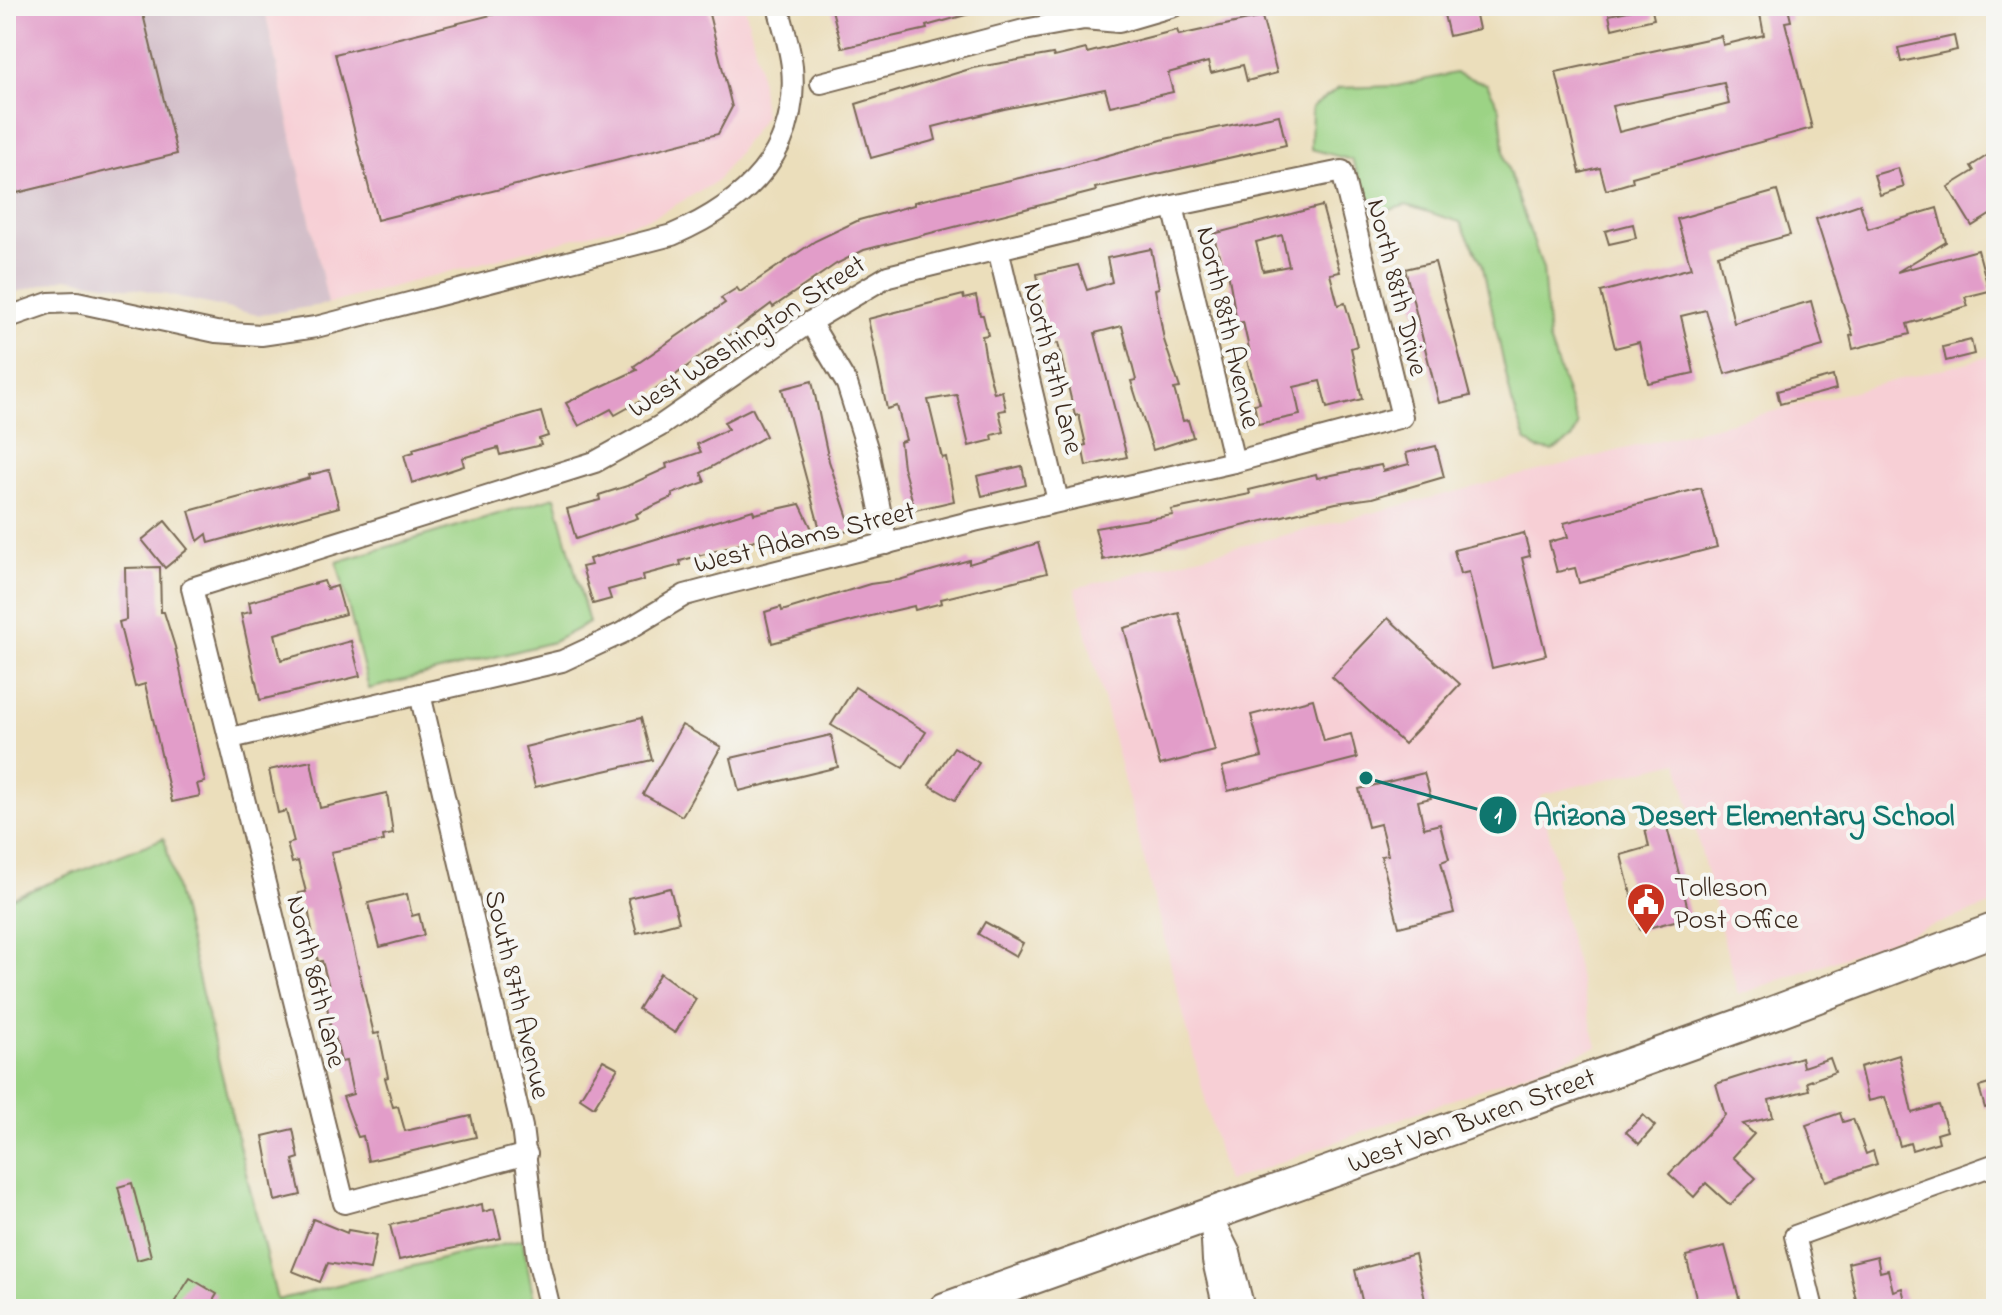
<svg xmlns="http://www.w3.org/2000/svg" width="2002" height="1315" font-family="'Indie Flower',sans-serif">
<rect width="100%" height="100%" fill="#f6f6f2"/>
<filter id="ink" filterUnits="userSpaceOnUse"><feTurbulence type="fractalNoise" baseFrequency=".0125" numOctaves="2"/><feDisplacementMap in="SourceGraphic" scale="16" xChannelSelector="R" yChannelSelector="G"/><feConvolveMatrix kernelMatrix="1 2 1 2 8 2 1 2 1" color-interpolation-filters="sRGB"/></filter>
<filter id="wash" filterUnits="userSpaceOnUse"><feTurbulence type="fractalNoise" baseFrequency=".006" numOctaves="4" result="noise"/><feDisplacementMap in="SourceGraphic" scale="32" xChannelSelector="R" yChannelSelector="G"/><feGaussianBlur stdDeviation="1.8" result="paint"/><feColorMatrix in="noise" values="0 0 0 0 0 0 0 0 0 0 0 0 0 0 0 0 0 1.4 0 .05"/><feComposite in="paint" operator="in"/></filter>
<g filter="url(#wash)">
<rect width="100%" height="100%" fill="#ebdebb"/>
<!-- built -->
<g fill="#f7cfd5">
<path d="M264,6H745L759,65L764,117L716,182L654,217L328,304Z"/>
<path d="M1996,355V903L1738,995L1678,762L1540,795L1559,875L1554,877L1597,1047L1226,1182L1075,588Z"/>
</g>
<!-- industrial -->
<path fill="#d2bdc8" d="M6,6H264L328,304L258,315L145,290L66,278L6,295Z"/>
<!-- green -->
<g fill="#9cd385" stroke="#6c7e52" stroke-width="2">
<path d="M1455,73L1487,84L1500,109L1505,160L1543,269L1549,340L1578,426L1572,439L1553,451L1537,449L1526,440L1512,402L1482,263L1460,222L1406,205L1376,214L1352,160L1311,149L1312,107L1339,88L1397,86Z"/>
<path d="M555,497L589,623L553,642L369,689L337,562Z"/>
<path d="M164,838L277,1300L522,1239L536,1309H6V900Z"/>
</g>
<g id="blocks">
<!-- building -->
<g fill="#e29dc9" fill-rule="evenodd">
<path d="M6,6H141L177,154L17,193L6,149Z"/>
<path d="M527,6H707L732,107L718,134L377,220L335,54Z"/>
<path d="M831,6H984V10L926,26L927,29L842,48Z"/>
<path d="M1442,6H1474L1479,29L1449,36Z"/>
<path d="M1651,6L1654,19L1612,29L1609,15Z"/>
<path d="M1788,8L1791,21L1785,22L1812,128L1632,177L1633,182L1606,190L1600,168L1580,173L1556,72L1721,36L1723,45L1764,35L1760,14ZM1724,83L1729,104L1619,132L1612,106Z"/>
<path d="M1262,17L1277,73L1247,81L1243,65L1211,73L1208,62L1168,73L1173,92L1110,106L1105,89L1004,109L933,127L936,140L871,158L856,104L973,68L1053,54L1054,57L1086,49L1087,53L1177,30L1179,35Z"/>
<path d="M1954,36L1957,50L1901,62L1898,48Z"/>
<path d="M1279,115L1286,145L1095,188L1096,191L864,250L836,264L773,307L771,304L642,400L615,415L611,409L579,426L566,403L637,370L634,366L725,303L721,298L737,288L740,292L815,241L859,220L914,205V202L1059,169L1165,139Z"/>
<path d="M1996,150V211L1972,226L1948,187L1974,171L1971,166Z"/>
<path d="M1898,168L1904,187L1880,195L1874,175Z"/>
<path d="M1777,191L1790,235L1718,255L1734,323L1811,301L1823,346L1725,374L1706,310L1681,316L1694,373L1648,383L1639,342L1615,348L1601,292L1691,268L1677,219Z"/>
<path d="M1860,204L1868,229L1937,208L1946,242L1897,272L1978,250L1989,291L1965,297L1968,306L1907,324L1910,334L1853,349L1850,336L1853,335L1816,219Z"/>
<path d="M1322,206L1340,272L1330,274L1338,305L1345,303L1353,330L1357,346L1351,348L1362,399L1327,408L1320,381L1294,387L1300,415L1258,424L1254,404L1260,403L1245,354L1250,353L1243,322L1237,323L1228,272L1224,273L1213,234ZM1282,235L1289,266L1263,271L1256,242Z"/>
<path d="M1633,224L1636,238L1609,244L1605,231Z"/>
<path d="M1151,249L1159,288L1155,289L1164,340L1180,388L1174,389L1183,421L1188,420L1193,437L1153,450L1131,381L1136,380L1122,326L1095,333L1127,457L1086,466L1082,446L1086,445L1079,415L1075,416L1058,343L1054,344L1044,316L1037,274L1078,265L1087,290L1112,282L1107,258Z"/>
<path d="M1435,262L1470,396L1439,403L1405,269Z"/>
<path d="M963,295L964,299L976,296L980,315H983L988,335L982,336L986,360L994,393L1002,391L1006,410L999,411L1004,432L992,435L993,440L969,446L957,395L928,400L942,458L946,457L954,501L915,510L903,467L900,442L906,440L897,406L887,409L868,319Z"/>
<path d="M1971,340L1974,354L1946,361L1943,347Z"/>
<path d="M1833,376L1836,389L1780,404L1777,391Z"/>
<path d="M812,381L829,461L852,530L822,537L782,389Z"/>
<path d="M752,408L766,436L701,473L705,482L672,494L673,497L636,514L638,518L576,539L567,509L600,500L599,495L627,486L667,468L666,464L701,452L697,444L728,429L724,422Z"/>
<path d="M541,412L548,436L539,439L541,445L500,455L498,448L462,458L464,466L412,483L404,455L414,452L413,449Z"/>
<path d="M1436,446L1444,477L1372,498L1336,503L1103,560L1095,528L1173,515L1171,510L1250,494L1249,490L1316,474L1317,478L1381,465L1383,471L1409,464L1406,453Z"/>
<path d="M1022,466L1026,485L982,496L977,476Z"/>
<path d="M329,470L339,507L209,543L207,534L198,541L189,511L310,478L309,475Z"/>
<path d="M1701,488L1717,547L1579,583L1575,568L1557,572L1549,542L1568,537L1564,523Z"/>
<path d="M800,504L813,531L767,542L766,537L680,561L681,565L643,575L644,580L608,590L611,599L593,604L582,567L591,565L589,559L753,510L754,514Z"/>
<path d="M165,521L188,549L165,568L142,540Z"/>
<path d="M1524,533L1530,556L1522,558L1546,655L1492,668L1469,572L1460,574L1454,550Z"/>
<path d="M1038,543L1047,573L941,599L942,603L915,610L914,606L871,616L772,643L765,612L781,607L782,611L870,584L899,580L969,560V564Z"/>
<path d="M160,567L161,612H164L175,647L205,782L197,784L200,796L172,802L145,684L135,687L119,622L126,620L125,568Z"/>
<path d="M324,581L327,589L337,586L345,614L275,634L281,660L351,641L360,676L260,700L241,614L251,612L249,602Z"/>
<path d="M1179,613L1215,751L1160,765L1124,628Z"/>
<path d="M1388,618L1460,684L1404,744L1332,677Z"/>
<path d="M855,687L926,732L903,768L831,725Z"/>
<path d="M1313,699L1324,741L1351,734L1357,758L1228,791L1222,767L1262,757L1251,715Z"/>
<path d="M641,718L652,760L535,787L525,747Z"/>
<path d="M682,725L721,747L682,816L643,794Z"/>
<path d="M831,735L838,767L739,791L731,758Z"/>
<path d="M954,747L979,763L955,800L929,785Z"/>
<path d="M311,761L320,808L387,793L393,834L383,836L384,841L331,852L368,1009L374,1034L379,1033L388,1077L385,1078L393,1107L398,1106L405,1131L471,1116L476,1137L368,1161L363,1136L358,1137L343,1097L353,1094L346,1061L341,1062L335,1036L332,1037L325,993L330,991L322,961L318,962L308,909L301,911L298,893L306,892L298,861L292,863L287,844L294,842L286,811L278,813L269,770Z"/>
<path d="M1424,773L1431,798L1418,801L1424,828L1440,824L1449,859L1441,862L1454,913L1399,927L1381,856L1388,855L1380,824L1368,827L1359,789Z"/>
<path d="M1666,823L1690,917L1640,930L1621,855L1649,847L1645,828Z"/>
<path d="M670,888L679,922L637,933L628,898Z"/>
<path d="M407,894L412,916L419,914L424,935L380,947L368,903Z"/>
<path d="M985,922L1023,943L1016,956L978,934Z"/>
<path d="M660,973L696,999L675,1033L638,1009Z"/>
<path d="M1899,1055L1912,1113L1939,1105L1947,1131L1937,1134L1939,1142L1912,1150L1910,1143L1900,1146L1885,1097L1868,1101L1860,1067Z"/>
<path d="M1801,1057L1803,1067L1830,1058L1835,1072L1807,1082L1809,1090L1769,1100L1773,1117L1743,1124L1754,1134L1733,1157L1756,1178L1730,1205L1706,1183L1694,1197L1669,1174L1725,1115L1716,1084Z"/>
<path d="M603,1060L618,1068L594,1107L580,1098Z"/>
<path d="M1996,1082V1105L1985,1108L1979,1087Z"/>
<path d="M1840,1113L1843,1122L1853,1119L1866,1154L1873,1151L1877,1164L1826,1181L1806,1125Z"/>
<path d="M1643,1115L1655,1126L1639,1144L1626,1132Z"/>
<path d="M293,1129L299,1158L293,1160L301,1195L275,1201L263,1136Z"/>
<path d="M132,1183L151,1256L137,1260L118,1187Z"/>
<path d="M482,1204L483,1212L494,1209L501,1238L399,1260L390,1225Z"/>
<path d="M313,1219L347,1233L348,1230L377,1235L370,1270L328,1263L320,1282L292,1271Z"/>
<path d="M1725,1246L1740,1302L1699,1309L1686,1256Z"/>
<path d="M1415,1254L1427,1309H1364L1355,1270Z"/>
<path d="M1877,1256L1880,1272L1888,1270L1893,1291L1902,1288L1907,1309H1858L1848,1263Z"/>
<path d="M190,1278L217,1294L208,1309H170Z"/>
</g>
</g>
</g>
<g filter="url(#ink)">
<use href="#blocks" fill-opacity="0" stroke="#796955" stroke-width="2"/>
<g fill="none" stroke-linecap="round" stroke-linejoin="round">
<!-- minor casing -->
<g stroke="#796955" stroke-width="24">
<g id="minor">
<path d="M1084,19L1113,6"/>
<path d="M821,83L1024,30L1084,19L1119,22L1174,6"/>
<path d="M1173,206L1234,462"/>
<path d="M998,249L1058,501"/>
<path d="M6,318L49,303L77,302L216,332L261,335L316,327L672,235C744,204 800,154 792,67C790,47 783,26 778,6"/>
<path d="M810,322L847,384L868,451L887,544"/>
<path d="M420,694L522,1127L538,1259L550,1309"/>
<path d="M231,738L562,661L622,633L685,595L730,583L974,521L1234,462L1402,417L1342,171L1173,206L888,276L810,322L660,426L595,462L192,588L344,1203L527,1154"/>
<path d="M1210,1213L1230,1253L1244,1309"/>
<path d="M1211,1221L1213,1261L1224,1309"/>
<path d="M1813,1309L1795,1236L1996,1164"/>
</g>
</g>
<!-- primary casing -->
<g stroke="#796955" stroke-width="36">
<path id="primary" d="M945,1309L1741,1025L1996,929"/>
</g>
<!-- minor -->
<use href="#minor" stroke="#fff" stroke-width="20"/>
<!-- primary -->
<use href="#primary" stroke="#fff" stroke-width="32"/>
</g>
</g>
<!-- icons -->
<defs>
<g id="civic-pin" transform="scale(2)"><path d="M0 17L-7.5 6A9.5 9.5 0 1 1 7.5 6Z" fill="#c8321e" stroke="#f6f6f2"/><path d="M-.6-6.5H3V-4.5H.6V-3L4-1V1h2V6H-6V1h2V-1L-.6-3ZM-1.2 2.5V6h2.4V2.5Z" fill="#fff"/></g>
</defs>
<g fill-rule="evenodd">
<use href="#civic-pin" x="1646" y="902"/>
</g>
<g text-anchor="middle" stroke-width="8" stroke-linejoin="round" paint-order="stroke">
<!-- street labels -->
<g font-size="28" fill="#3b2a1e" stroke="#f6f6f2">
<text transform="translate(1399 287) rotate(76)" y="10">North 88th Drive</text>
<text transform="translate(1230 327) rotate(77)" y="10">North 88th Avenue</text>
<text transform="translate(746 335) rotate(-33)" y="10">West Washington Street</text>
<text transform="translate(1055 368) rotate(76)" y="10">North 87th Lane</text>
<text transform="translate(804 536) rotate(-14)" y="10">West Adams Street</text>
<text transform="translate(318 981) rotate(76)" y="10">North 86th Lane</text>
<text transform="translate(519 994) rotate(77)" y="10">South 87th Avenue</text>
<text transform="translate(1471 1119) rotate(-20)" y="10">West Van Buren Street</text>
</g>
<!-- poi labels -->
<g font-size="28" fill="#3b2a1e" stroke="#f6f6f2" text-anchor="start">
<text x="1674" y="896">Tolleson<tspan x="1674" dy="32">Post Office</tspan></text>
</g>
</g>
<!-- callouts -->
<path fill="none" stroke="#0f766e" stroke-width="3" d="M1366 778L1498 815"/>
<g fill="#0f766e" stroke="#f6f6f2" stroke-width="3">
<circle cx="1366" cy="778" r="8"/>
<circle cx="1498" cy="815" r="20"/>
</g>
<g font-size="24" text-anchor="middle" font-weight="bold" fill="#fff">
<text x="1498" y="823">1</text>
</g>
<g font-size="30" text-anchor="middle" font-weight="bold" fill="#0f766e" stroke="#f6f6f2" stroke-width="8" stroke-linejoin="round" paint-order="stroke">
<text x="1744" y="825">Arizona Desert Elementary School</text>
</g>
<!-- margin -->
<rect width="2002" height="1315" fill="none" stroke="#f6f6f2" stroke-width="32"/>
</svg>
